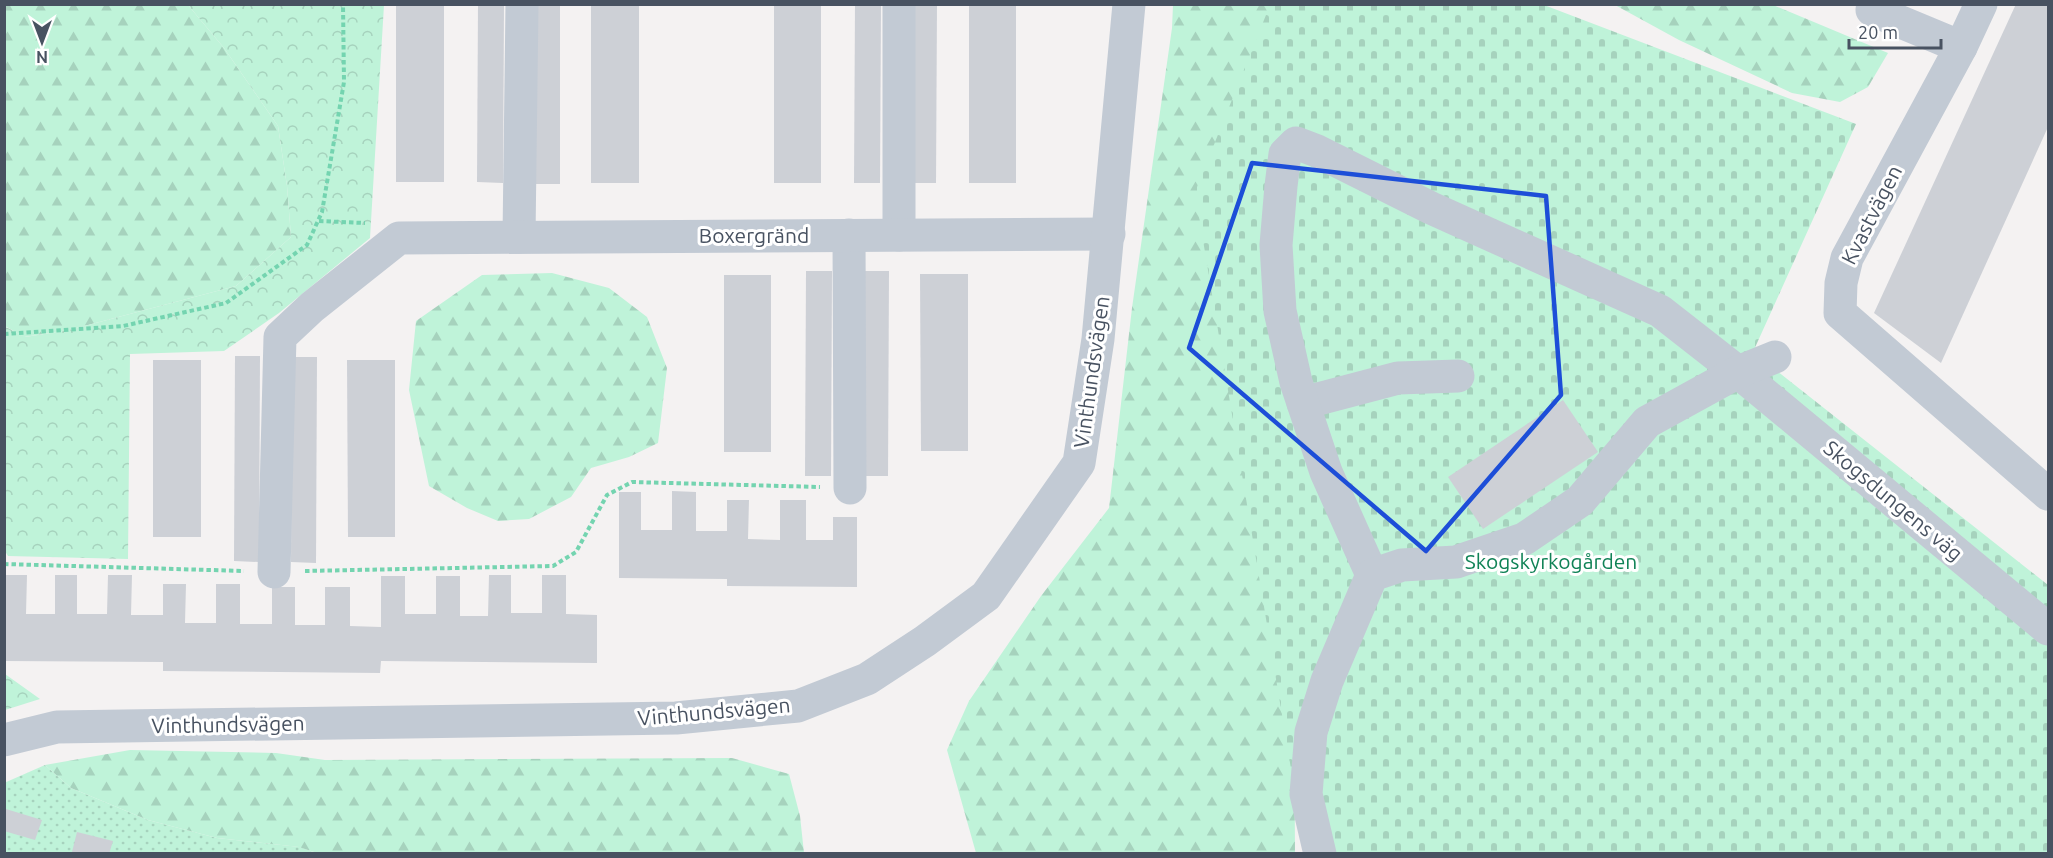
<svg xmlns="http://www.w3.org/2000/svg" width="2053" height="858" font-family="Ubuntu,sans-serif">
<defs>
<pattern id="grass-dots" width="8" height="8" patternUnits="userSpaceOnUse" patternTransform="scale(1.5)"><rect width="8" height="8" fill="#bff3d9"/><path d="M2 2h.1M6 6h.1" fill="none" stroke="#a6d2bd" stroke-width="1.8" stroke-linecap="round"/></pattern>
<pattern id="forest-firs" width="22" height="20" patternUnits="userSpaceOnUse" patternTransform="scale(1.5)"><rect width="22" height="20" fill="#bff3d9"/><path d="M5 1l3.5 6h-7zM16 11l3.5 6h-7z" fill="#a6d2bd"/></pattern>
<pattern id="cemetery-stones" width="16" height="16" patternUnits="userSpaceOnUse" patternTransform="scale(1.5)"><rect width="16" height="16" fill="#bff3d9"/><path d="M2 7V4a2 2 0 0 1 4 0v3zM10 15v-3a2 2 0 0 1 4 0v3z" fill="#a6d2bd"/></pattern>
<pattern id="park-crowns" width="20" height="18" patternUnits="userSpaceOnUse" patternTransform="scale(1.5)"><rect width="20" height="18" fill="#bff3d9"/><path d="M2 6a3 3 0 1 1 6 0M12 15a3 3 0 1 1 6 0" fill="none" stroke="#a6d2bd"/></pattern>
</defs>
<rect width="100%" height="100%" fill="#f4f2f2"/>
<!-- grass -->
<path fill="url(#grass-dots)" d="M45,765L71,788L148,820L217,838L300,847L316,853H5L4,783Z"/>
<!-- forest -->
<g fill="url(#forest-firs)">
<path d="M5,5H188L224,48L278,126L287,186L291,237L236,286L69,330L24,337L5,326Z"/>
<path d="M1173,5H1322L1294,685L1295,853H976L947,750L969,701L1041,596L1109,508L1132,308L1172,28Z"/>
<path d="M1615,5H1773L1888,53L1868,87L1840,102L1792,93L1679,40Z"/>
<path d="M552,273L609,288L647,317L667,368L658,443L629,457L591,468L571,497L529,519L498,521L467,508L429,486L409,390L416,321L482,275Z"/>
<path d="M130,750L276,753L325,760L732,758L789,774L800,816L804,853H317L299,847L217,838L148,820L71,788L45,765Z"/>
</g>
<!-- cemetery -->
<path fill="url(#cemetery-stones)" d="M1270,5H1544L1856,124L1753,352L2048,585V853H1305L1195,192Z"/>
<!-- park -->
<g fill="url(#park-crowns)">
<path d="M188,5H384L370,238L279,313L224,351L130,354L128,559L8,556L5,551L4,326L25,337L69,330L236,286L291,237L287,186L278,126L224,48Z"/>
<path d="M5,674L40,699L5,710Z"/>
</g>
<!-- building -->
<g fill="#cdd0d6">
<rect x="396" y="4" width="48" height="178"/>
<path d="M478,4H504L503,183L477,182Z"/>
<path d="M535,4H560V184H534Z"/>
<path d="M855,4H881L880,183H854Z"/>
<path d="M911,4H937L936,183H910Z"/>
<path d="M2016,4H2048V127L1941,363L1874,313Z"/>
<path d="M821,5V183H774V6Z"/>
<path d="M1016,5V183H969V6Z"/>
<rect x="591" y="6" width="48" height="177"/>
<path d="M806,271H832L831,476H805Z"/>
<path d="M863,271H889L888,476H862Z"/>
<path d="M920,274H968V451H921Z"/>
<rect x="724" y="275" width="47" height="177"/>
<path d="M235,356H260L259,562L234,561Z"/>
<path d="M292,357H317L316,563L291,562Z"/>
<rect x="153" y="360" width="48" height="177"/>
<path d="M347,360H395V537H348Z"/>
<path d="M1563,400L1598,452L1483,529L1448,477Z"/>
<path d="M672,491L696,492V531H727V500H749L748,539L780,540V500H806V540H833V517H857V587L727,586V579L619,578V492H641V530H672Z"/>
<path d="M5,575H27L26,614H55V575H77V614H107L108,575H132L131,615H163V584H186L185,623H216V584H240V624H272V587H295V625H325V587H350V626L381,627V576H405V614H436V576H460V616H488L489,575H511V613H542V575H566V614L597,615V663L381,661L380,673L163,671V662L4,661Z"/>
<path d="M6,809L42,820L35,840L4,831Z"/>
<path d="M77,832L113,841L109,854L72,852Z"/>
</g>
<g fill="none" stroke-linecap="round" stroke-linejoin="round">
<!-- path -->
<g stroke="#74d4b0" stroke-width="4" stroke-dasharray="4.5 3" stroke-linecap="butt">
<path d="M319,221L365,223"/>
<path d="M4,334L123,326L226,303L307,245L322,212L344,82L343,4"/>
<path d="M4,564L244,571"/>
<path d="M305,571L553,566L576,552L607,495L632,482L820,487"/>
</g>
<!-- minor -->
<g stroke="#c2cad4" stroke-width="33">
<path d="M899,4V235"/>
<path d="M1875,4L1872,10L1961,47"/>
<path d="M1981,4L1961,47L1847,258L1841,283L1840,313L2048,494"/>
<path d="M849,235L850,488"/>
<path d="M519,237L522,4"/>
<path d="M1303,403L1398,378L1458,376"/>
<path d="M274,572L280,337L312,307L399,238L1109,234"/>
<path d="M1372,575L1326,472L1296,382L1280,311L1276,245L1281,186L1285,154L1296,143L1317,151L1431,208L1660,311L1738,372L2048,629"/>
<path d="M4,740L57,727L676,718L798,706L867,679L925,641L986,596L1079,463L1098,339L1129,4"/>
<path d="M1320,854L1306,794L1311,732L1327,681L1372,575L1402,565L1456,562L1524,539L1580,501L1647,422L1738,372L1775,357"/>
</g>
</g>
<!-- marked area -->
<path fill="none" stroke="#1d4ed8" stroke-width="4.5" stroke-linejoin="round" d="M1252,163L1546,196L1561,395L1426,551L1189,348Z"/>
<g text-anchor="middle" stroke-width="6" stroke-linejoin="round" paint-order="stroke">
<!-- street labels -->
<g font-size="21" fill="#485261" stroke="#fff">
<text transform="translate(1872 215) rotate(-63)" y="7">Kvastvägen</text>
<text x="754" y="243">Boxergränd</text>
<text transform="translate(1092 372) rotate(-82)" y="7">Vinthundsvägen</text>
<text transform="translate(1893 501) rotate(40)" y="7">Skogsdungens väg</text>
<text transform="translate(714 712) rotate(-5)" y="7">Vinthundsvägen</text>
<text transform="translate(228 725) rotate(-1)" y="7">Vinthundsvägen</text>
</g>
<!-- park labels -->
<g font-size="21" fill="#118357" stroke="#fff">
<text x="1551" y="569">Skogskyrkogården</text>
</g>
</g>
<!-- border -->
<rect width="2053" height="858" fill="none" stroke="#485261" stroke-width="12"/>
<!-- north arrow -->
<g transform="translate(42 42) rotate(180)" stroke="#ffffff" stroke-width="4.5" paint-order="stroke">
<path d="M0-4.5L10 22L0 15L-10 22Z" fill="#485261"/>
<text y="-9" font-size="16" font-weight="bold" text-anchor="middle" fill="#485261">N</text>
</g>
<!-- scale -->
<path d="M1849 39v9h92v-9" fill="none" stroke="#485261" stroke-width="3"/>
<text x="1858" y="39" font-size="18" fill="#485261" stroke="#ffffff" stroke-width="4.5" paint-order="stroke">20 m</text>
</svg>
